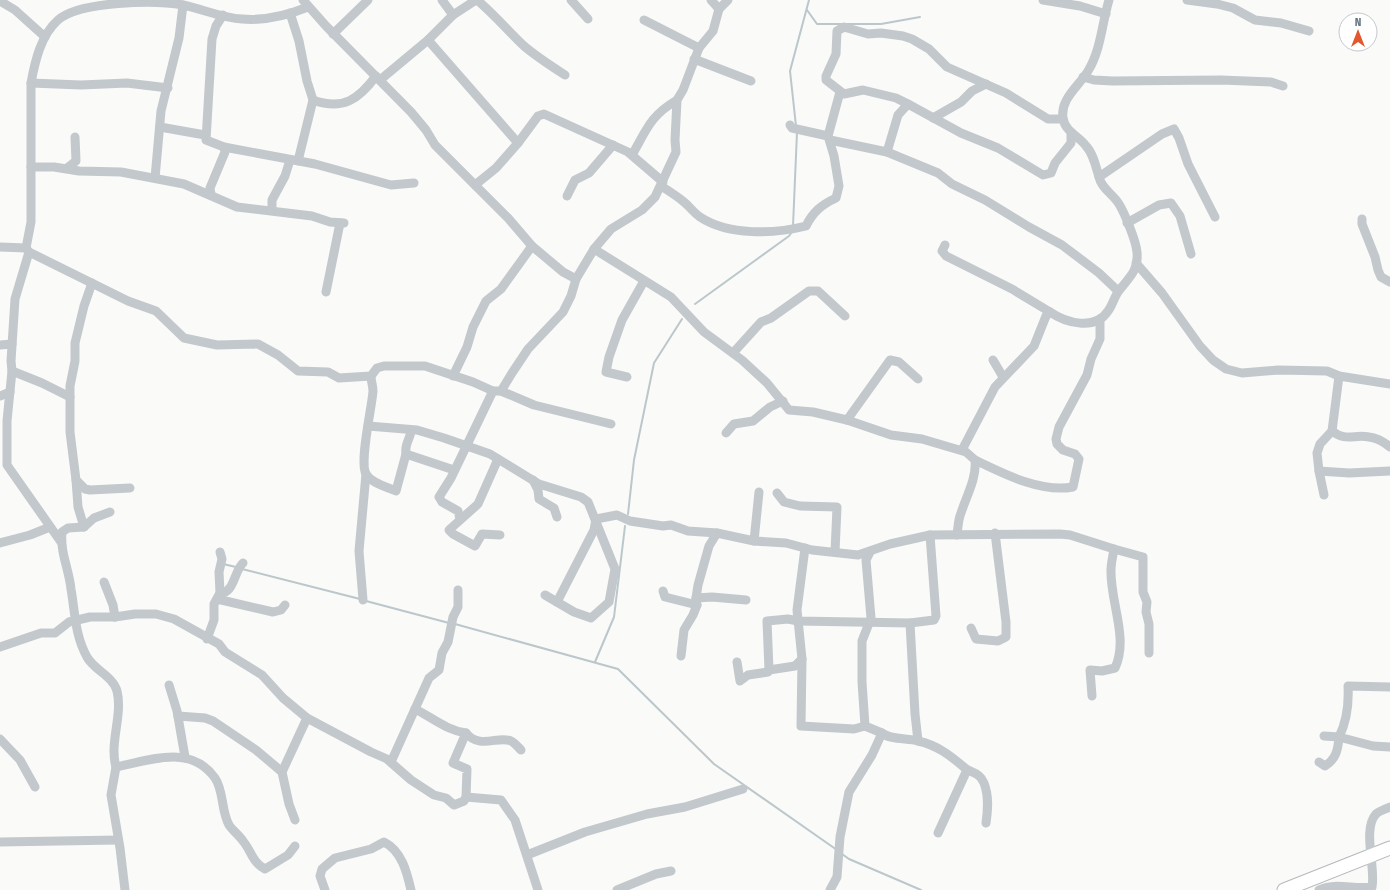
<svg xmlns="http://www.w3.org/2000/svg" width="1390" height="890" font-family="'Fira Sans Condensed',sans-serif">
<rect width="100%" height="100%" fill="#fafaf8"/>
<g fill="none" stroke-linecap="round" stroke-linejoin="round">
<!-- stream -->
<g stroke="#bbc7cb" stroke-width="2">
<path d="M807,10L817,24H881L920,17"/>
<path d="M796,126L790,71L809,0"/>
<path d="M793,226L797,132"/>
<path d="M695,304L789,236L792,232"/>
<path d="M628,514L634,460L654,363L682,319"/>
<path d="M223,564L236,567"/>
<path d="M242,569L360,599"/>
<path d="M366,601L449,623"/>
<path d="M455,624L618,669L714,764L837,850"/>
<path d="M595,662L614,617L625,526"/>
<path d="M842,854L849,859L921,890"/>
</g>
<!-- highway casing -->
<g stroke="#b4b9bd" stroke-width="15">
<path id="highway" d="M1284,890L1390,848"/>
</g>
<!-- minor -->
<g stroke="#c3c8cc" stroke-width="9">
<path d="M303,0L326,26L411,112L426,130L435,145L508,218L532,246L563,272L576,279"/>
<path d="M442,0L453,15"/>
<path d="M477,0C494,14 508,31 524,46C537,57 551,66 565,75"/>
<path d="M571,0L588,19"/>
<path d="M711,0L719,9"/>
<path d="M1043,0L1080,6L1106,14"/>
<path d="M1187,0L1217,4L1233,8L1255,20L1281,23L1309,31"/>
<path d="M0,1L15,10L45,37"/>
<path d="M290,13L299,41L307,81L313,100L298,161"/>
<path d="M223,15L216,26L212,39L206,140L224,147L315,164L391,185L414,183"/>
<path d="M644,20L699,48"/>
<path d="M333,34L368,0"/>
<path d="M428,40L518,143L496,168L475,185"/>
<path d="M694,59L751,81"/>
<path d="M1083,77L1094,80L1113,81L1221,80L1271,82L1283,86"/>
<path d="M380,80L428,40L453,15L476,0"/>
<path d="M31,83L81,85L127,83L168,88"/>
<path d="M313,100C343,111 359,99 376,76"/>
<path d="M908,104L896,98L863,90L844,94L826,80V76L836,54L837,31L844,27L868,34L881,33L903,36L912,39L929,49L947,67L1006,93L1048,119H1063"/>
<path d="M933,118L961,102L972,91L986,84"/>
<path d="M160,127L205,135"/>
<path d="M828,136L840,92"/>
<path d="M830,140L887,152L938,173L952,184L985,200L1029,227L1062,245L1099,273L1118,291"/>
<path d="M518,143L538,116L544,114L628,152L663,182"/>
<path d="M887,152L898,115L908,104L961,133L998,148L1043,175L1051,173L1055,163L1071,143V134"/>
<path d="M632,155C647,129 650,116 677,100"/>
<path d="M31,167H54L79,171L121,172L184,184L237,207L312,216L330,222L344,223"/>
<path d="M67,168L76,161L75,137"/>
<path d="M1099,177C1096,167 1093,153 1086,146C1079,136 1065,132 1063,118C1060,99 1079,86 1088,71C1101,50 1102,23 1109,0"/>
<path d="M155,178L161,111L179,38L183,5"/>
<path d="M661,186C669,191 677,196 684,202C689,206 694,213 700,217C729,236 774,234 806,226C813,212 821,205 836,198L839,186L834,156L828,136L792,128L790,125"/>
<path d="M211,195L210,188L225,152L224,147"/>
<path d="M567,196L575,180L589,173L613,145"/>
<path d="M272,210V200L285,176L290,160"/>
<path d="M1362,219V224L1375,257L1378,270L1381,277L1390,282"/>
<path d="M1127,223L1159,205L1171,203L1180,216L1191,254"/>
<path d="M945,245L942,251L946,256L1012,289L1050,312"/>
<path d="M0,247L26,248"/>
<path d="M594,249L671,297L704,332L742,360L767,383L789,410L813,412L847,420L891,435L922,439L966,452L975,460C977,478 966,497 961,513C958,520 958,528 957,535"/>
<path d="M29,252L128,301L156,311L184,338L217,345L258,344L278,355L298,371L328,372L339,378L371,376L377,368L384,366H425L473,382L493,391"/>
<path d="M1136,263L1162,293L1200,346L1213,360L1226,369L1242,373L1278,370L1327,371L1339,376L1390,384"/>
<path d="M92,283L84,306L75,343V361L70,386V432L76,480L85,489L90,490L130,488"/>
<path d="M326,292L340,223"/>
<path d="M0,345L12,344"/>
<path d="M733,353L761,322L771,318L809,291H818L845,316"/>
<path d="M993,360L1003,377"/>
<path d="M12,371L42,383L70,397"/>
<path d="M371,376C371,381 373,386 373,391C372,407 359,462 366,474C371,483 387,487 396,491L406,454L454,470"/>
<path d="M453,376L467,347L473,327L486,301L501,289L532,246"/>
<path d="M627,377L606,372L609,357L622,320L644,281"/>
<path d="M501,391L534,405L611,424"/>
<path d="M0,396L10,392"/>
<path d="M847,420L890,360L899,362L918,379"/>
<path d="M368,426L417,430L444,438L490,454L539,484L581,497L588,502L615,569L609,602L591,618L574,612L545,595"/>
<path d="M1332,431C1346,442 1354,434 1369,437C1377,438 1384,442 1390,447"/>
<path d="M726,433L734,424L753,421L770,407L783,401"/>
<path d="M962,450L995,387L1034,346L1046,316L1050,312C1066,323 1095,331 1108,311C1112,306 1114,298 1118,292C1127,279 1139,272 1137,252C1136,241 1125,214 1119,204C1113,194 1101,188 1099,177L1162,134L1174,129L1179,138L1188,164L1215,217"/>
<path d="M406,454C404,444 411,438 411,430"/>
<path d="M498,459L478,504L449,530L453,534L475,546L482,534L500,535"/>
<path d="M975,460C1004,474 1041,493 1073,487L1079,459L1075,454L1063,450L1057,444L1056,439L1059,427L1087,375L1091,359L1100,339V319"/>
<path d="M1319,471L1349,473L1390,471"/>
<path d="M76,480L78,507L84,527"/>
<path d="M533,480L538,490L539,499L554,508L557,517"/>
<path d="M777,493L784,502L800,506L837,507L835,552"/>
<path d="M1324,495L1319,471L1317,453L1320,444L1332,431L1339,376"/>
<path d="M110,512L94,518L84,527L68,528L62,532C60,553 69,569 71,589C75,612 75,636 87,657C94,670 113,676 117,691C123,715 109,743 116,767C149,761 190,743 215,778C224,791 221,811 229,825C233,831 239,835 243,841C252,852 252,862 265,869L288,855L295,846"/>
<path d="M460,519L458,511L442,502L439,497L451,478L491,395L493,391H501L512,373L528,349L563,312L571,296L576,279L594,249L611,229L642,210L655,197L676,152L675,140L677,100L683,90L699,48L713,31L719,9L728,0"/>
<path d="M596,519L617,515L630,521L663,526L671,525L688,531L717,533L754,541L786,543L812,550L858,555L890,544L930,535L1060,534L1070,535L1114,549C1113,556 1111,563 1111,570C1110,602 1129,638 1115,668L1102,671L1090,670L1092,696"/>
<path d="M754,541L759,492"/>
<path d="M61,542L7,465V421L12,371L11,361L15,299L29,252L26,248L31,222V83C35,61 41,35 58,20C80,1 155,0 183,5C203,9 222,18 242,19C264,21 288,15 308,7"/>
<path d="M0,543L30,535L50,527"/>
<path d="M805,548L797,610L802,659L801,726L854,729L865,726"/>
<path d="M1114,549L1143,557V592L1147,602L1146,612L1149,624V653"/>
<path d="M870,552L866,560L871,618L862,641V682L865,726L882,733"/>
<path d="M104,582L113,605L115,617"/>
<path d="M663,591L665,597L697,605"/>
<path d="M220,593C234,594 234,571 243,563"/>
<path d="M696,598L712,597L746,600"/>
<path d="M217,599L273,612L281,610L285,605"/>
<path d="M363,600L359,551L366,474"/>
<path d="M557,602L594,530L596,519"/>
<path d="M910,623L915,714L918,741"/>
<path d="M971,628L976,639L998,641L1006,637V622L995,533"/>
<path d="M207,639L214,620V604L220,593L219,572L222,559L220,552"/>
<path d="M0,647L41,633H55L69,622L90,617H115L135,614H156L174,619L219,644L225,652L262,675L283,698L307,718L371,752L387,759L411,780L434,795L446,798L454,805L464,801L466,797L467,769L453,763L466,733"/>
<path d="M681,656L684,630L693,615L697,605L696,598L698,585L709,546L717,533"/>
<path d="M802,659L795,666L769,670L767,621L788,619L798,621L910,623L934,620L936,616L930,535"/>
<path d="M737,662L740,681L748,675L768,672L769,670"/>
<path d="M169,685L177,711L185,757"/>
<path d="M1390,687L1348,686C1349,704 1347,721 1339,737L1373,746L1390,747"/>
<path d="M415,709C433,718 446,730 466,733C480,750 499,735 511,741C515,743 518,747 521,750"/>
<path d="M178,716L205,718L213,721L256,750L275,766L282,772L289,804L295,820"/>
<path d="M0,739L20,760L35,787"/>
<path d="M391,762L429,678L439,670L442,653L448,642L453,617L458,607V590"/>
<path d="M1319,762L1325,766C1336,759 1338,750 1339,737L1324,736"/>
<path d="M116,767L111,795L120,848L125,890"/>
<path d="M282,772L307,718"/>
<path d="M466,797L501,800L515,820L538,890"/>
<path d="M938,833L967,770"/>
<path d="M0,842L118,840"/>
<path d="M527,855L585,832L647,814L685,807L743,789"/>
<path d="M325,890L320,876L322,869L335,858L371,849L384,842C402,851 407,873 411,890"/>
<path d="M617,890L656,874L671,871"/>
<path d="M830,890L837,877L840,837L849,792L872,755L882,733C890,740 908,738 918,741C937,745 951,756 965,768C973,774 979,772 984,783C989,796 988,809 986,823"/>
<path d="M1319,890C1335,882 1355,890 1372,887C1376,868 1362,829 1376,814C1379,811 1386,809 1390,807"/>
</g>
<!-- highway -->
<use href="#highway" stroke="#fff" stroke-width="13"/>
</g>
<!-- north arrow -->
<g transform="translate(1358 32)"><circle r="19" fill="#ffffff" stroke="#c1c8cd"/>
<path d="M0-3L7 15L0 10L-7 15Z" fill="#e4572e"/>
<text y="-6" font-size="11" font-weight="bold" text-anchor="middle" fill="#657683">N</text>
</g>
</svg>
